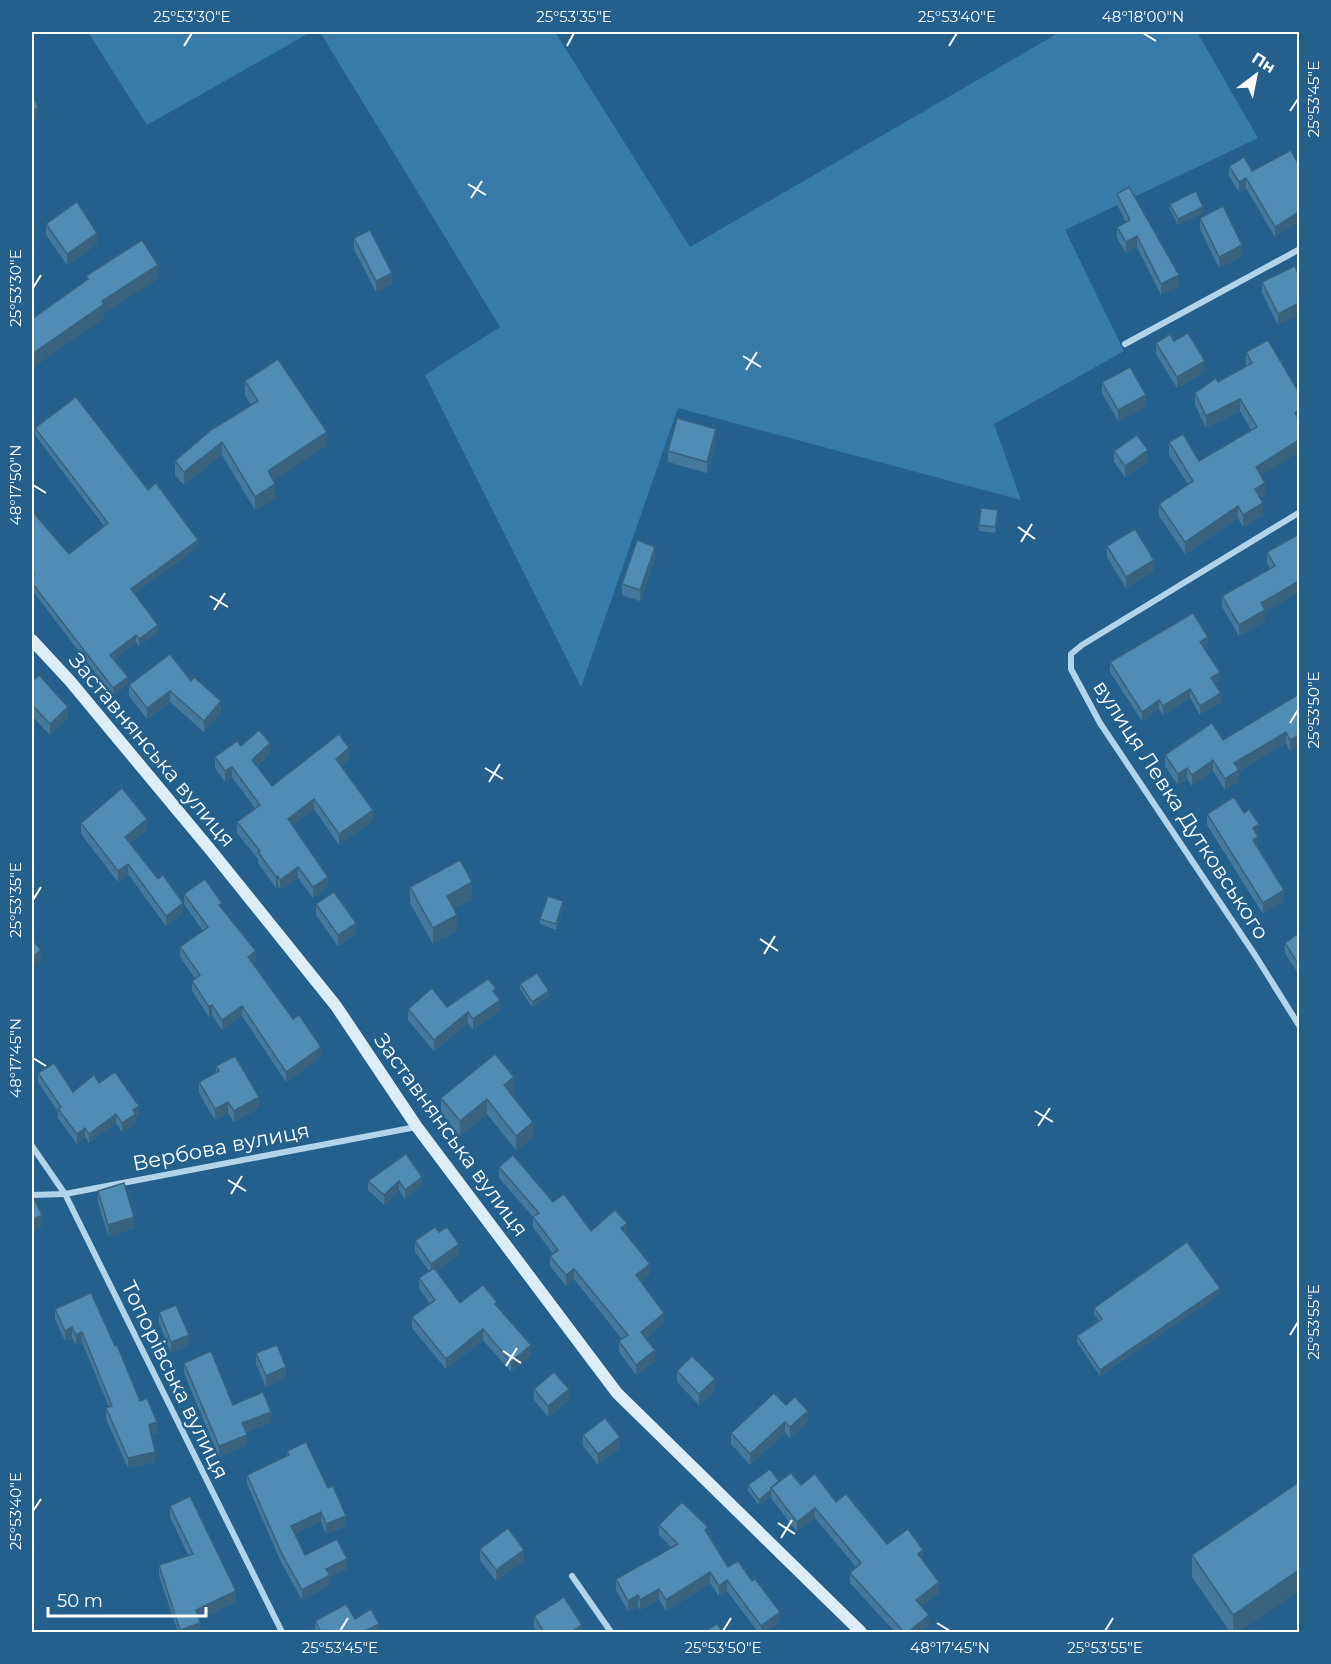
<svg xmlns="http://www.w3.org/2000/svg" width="1331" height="1664" font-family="Montserrat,sans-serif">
<rect width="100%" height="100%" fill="#24608b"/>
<!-- green -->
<g fill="#397ba8">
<path d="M88,32H311L147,125Z"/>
<path d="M320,32H555L690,247L1060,32H1197L1258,138L1065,230L1124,351L994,424L1021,500L678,408L581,687L425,375L500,327Z"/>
</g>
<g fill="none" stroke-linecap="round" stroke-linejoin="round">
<!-- street -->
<g stroke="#b2d4ea" stroke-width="6">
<path d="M1125,344L1300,249"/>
<path d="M1300,512L1082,645L1071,654V669L1100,723L1255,955L1300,1027"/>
<path d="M32,1146L65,1194L282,1632"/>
<path d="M32,1195L65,1194L416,1127"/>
<path d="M572,1576L611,1632"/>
</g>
<!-- secondary -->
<path stroke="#ddedf8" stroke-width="12" d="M32,640L70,681L213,853L336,1006L417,1127L617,1393L861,1632"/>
</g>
<!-- wall -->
<g fill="#46789b">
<path d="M1291,150L1275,237L1246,188L1239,192L1229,176V166L1252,171Z"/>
<path d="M1117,194L1179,286L1161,295L1137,247L1126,253L1117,238V227L1126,223L1117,204Z"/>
<path d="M1170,204L1203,213L1178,225L1170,209Z"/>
<path d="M1200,218L1242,256L1219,268L1200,229Z"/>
<path d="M46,224L97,244L67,265L46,235Z"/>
<path d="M354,238L392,284L376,292L354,249Z"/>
<path d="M1295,266L1278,325L1262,293V282Z"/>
<path d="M1268,340L1261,476L1265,495L1260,498L1263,515L1243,527L1238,518L1185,554L1159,516V504L1188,484L1169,455V442L1199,461L1251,430L1240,411L1206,428L1195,405V393L1247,366L1246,365V352Z"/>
<path d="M1174,341L1205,372L1177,388L1156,354V343Z"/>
<path d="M245,381L327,445L273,481L275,498L255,510L222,455L184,485L175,475V461L251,405L245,395Z"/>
<path d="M1102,382L1146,406L1118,421L1102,393Z"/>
<path d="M35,428L148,490L198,547L135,593L158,632L139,646L136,642L114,660L128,684L113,696L32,590V511L69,554L104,526L35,435Z"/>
<path d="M716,440L707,473L668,462V451Z"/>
<path d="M1114,451L1148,461L1125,477L1114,462Z"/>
<path d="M998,515L995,533L979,531V525Z"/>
<path d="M1299,534L1265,612V621L1239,636L1222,607V596L1270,569L1267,563V552Z"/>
<path d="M1107,546L1154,571L1126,588L1107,557Z"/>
<path d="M655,558L640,601L622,595V584Z"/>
<path d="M1208,647L1205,649L1220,682L1215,684L1221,702L1200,715L1190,698L1163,715L1159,709L1142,721L1110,672V662Z"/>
<path d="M32,681L68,718L50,735L32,716Z"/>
<path d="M191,681L221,712L204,732L170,702L147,719L129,696V685Z"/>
<path d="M1299,694L1290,751L1286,743L1239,771V781L1225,790L1213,771L1192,786L1187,779L1178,785L1165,766V755L1223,740Z"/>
<path d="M241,746L270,754L257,766L272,786L349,759L341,765L373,820L339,845L314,809L292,826L328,887L313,898L298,878L280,890L278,886L276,888L258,863V859L237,833V822L255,808L232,777L225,782L215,768V757Z"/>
<path d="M1207,814L1259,835H1258V848L1284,901L1263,914L1207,825Z"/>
<path d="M81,823L147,829L130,843L158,879L183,914L166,926L128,874L118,882L81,834Z"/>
<path d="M410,887L472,899L453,909L457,931L433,944L410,903Z"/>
<path d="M184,894L222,909L256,961L252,964L321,1057L286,1082L242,1016L222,1030L212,1015L209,1017L192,991V981L195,978L180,957V947L203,931L184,904Z"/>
<path d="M316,904L356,934L338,946L316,915Z"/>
<path d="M563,907L556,930L540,924V919Z"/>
<path d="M1299,933V975L1285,953V943Z"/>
<path d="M520,984L549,996L532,1007L520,989Z"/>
<path d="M496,994L500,1011L473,1030L468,1023L434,1051L408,1020V1009L447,1007Z"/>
<path d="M216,1066L259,1108L234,1122L228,1113L215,1120L199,1093V1082L216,1072Z"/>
<path d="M38,1073L73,1092L99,1083L139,1116L136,1117V1123L122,1132L116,1123L89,1143L85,1137L77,1144L58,1118V1112L38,1082Z"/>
<path d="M514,1092L511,1094L533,1137L516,1150L487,1114L460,1136L441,1113V1098Z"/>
<path d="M499,1167L553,1202L591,1231L627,1233L626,1234L650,1274L640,1282L664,1324L646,1338L655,1361L636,1375L619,1352V1341L622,1339L574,1279L566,1286L550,1266V1256L553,1254L533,1227V1217L499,1178Z"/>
<path d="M422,1177V1186L405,1199L399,1190L384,1205L368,1190V1181Z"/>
<path d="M98,1191L134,1228L108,1236L98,1202Z"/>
<path d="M439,1232L459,1255L436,1271L460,1303L497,1305L531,1356L511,1372L483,1340L446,1369L412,1328V1317L430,1304L419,1288V1278L429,1271L415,1252V1241Z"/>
<path d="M91,1293L140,1401L157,1432L151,1435L155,1462L128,1468L106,1419V1408L109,1407L82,1342L76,1345L72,1338L65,1341L55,1319V1309Z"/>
<path d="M1220,1294L1100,1376L1077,1342V1336L1099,1321L1094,1314V1308Z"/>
<path d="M159,1312L189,1345L171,1353L159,1323Z"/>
<path d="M256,1353L286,1378L266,1387L256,1364Z"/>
<path d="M184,1363L233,1405L271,1422L246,1432L247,1445L219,1457L184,1373Z"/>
<path d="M677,1371L715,1390L699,1405L677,1382Z"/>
<path d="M534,1389L569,1400L548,1417L534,1400Z"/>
<path d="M786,1405L808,1422L790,1438L785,1433L750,1465L731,1444V1433Z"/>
<path d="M583,1435L620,1448L598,1465L583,1446Z"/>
<path d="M287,1451L346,1526L326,1534L321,1521L295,1534L305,1555L347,1569L330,1577V1585L302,1600L281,1562L247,1484V1475L287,1456Z"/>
<path d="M779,1481L801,1485L836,1502L887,1544L923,1561L939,1593L921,1606L929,1625L920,1632H895L850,1583V1573L856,1567L815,1518L797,1532L771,1498V1496L759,1505L748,1491V1485Z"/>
<path d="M1299,1482L1239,1632H1230L1192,1577V1555Z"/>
<path d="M170,1506L236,1602L199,1619L200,1632H178L159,1576V1565L188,1555L170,1517Z"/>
<path d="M659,1525L708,1535L728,1567L780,1622L766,1632H758L727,1591L719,1596L710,1583L666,1611L659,1599L640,1610L638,1606L628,1611L616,1590V1579L672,1548L659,1535Z"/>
<path d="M480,1549L524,1561L496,1581L480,1560Z"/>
<path d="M534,1616L582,1632H537L534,1627Z"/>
<path d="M355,1619L379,1632H315V1621Z"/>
</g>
<!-- shaded-wall -->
<g fill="#39627e">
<path d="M38,107V118L32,121V111Z"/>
<path d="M1246,178V188L1239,192V182Z"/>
<path d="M1203,207V213L1178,225V219Z"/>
<path d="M1299,212V222L1275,237V227Z"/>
<path d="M97,233V244L67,265V254Z"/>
<path d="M1137,236V247L1126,253V242Z"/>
<path d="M1242,245V256L1219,268V257Z"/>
<path d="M158,265V279L104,314V318L33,368V374L32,375V354L102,301Z"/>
<path d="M392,273V284L376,292V281Z"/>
<path d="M1179,275V286L1161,295V284Z"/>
<path d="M1299,303V314L1278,325V314Z"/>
<path d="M1205,361V372L1177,388V377Z"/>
<path d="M1146,395V406L1118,421V410Z"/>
<path d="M1240,399V411L1206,428V416Z"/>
<path d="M1299,410V423L1295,413Z"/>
<path d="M716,429V440L707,473V462Z"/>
<path d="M327,432V445L268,485V471Z"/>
<path d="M1299,440V452L1256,479V467Z"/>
<path d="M222,442V455L184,485V472Z"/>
<path d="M1148,450V461L1125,477V466Z"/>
<path d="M1265,483V495L1255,501V489Z"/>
<path d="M275,484V498L255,510V497Z"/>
<path d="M1263,503V515L1243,527V515Z"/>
<path d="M1238,506V518L1185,554V542Z"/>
<path d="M198,540V547L131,596V589Z"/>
<path d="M655,547V558L640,601V590Z"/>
<path d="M1154,560V571L1126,588V577Z"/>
<path d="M1299,581V592L1265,612V621L1239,636V625L1261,603Z"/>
<path d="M158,625V632L139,646V639Z"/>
<path d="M136,635V642L110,663V655Z"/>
<path d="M1208,637V647L1200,651V642Z"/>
<path d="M1220,672V682L1211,687V678Z"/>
<path d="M128,677V684L113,696V688Z"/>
<path d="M1190,689V698L1163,715V706Z"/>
<path d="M170,691V702L147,719V708Z"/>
<path d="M1221,693V702L1200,715V706Z"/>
<path d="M1159,700V709L1142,721V712Z"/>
<path d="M221,701V712L204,732V721Z"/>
<path d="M68,707V718L50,735V724Z"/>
<path d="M1286,732V743L1239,771V781L1225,790V779L1234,763Z"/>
<path d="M1299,735V746L1290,751V740Z"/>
<path d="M270,743V754L252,770V760Z"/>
<path d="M349,748V759L336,769V759Z"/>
<path d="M1213,760V771L1192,786V775Z"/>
<path d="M232,767V777L225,782V771Z"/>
<path d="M1187,768V779L1178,785V774Z"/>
<path d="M314,799V809L288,830V819Z"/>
<path d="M373,810V820L339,845V834Z"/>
<path d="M147,819V829L125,847V837Z"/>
<path d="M1259,824V835L1253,839V828Z"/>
<path d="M1258,837V848L1253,851V840Z"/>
<path d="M128,864V874L118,882V871Z"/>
<path d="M298,867V878L280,890V880Z"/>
<path d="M278,876V886L276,888V877Z"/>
<path d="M328,877V887L313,898V887Z"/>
<path d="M472,882V899L447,913V896Z"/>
<path d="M1284,890V901L1263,914V903Z"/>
<path d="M563,901V907L556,930V924Z"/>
<path d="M183,903V914L166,926V916Z"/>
<path d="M457,915V931L433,944V928Z"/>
<path d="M356,923V934L338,946V935Z"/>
<path d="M41,950V961L32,967V957Z"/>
<path d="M256,951V961L248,968V957Z"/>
<path d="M549,991V996L532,1007V1002Z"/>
<path d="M500,1000V1011L473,1030V1019Z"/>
<path d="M212,1005V1015L209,1017V1007Z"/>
<path d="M242,1006V1016L222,1030V1020Z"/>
<path d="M468,1012V1023L434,1051V1040Z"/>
<path d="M321,1047V1057L286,1082V1072Z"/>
<path d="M514,1077V1092L504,1100V1085Z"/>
<path d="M259,1097V1108L234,1122V1111Z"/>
<path d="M487,1099V1114L460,1136V1121Z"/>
<path d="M228,1102V1113L215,1120V1109Z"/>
<path d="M139,1106V1116L136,1117V1123L122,1132V1123L133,1110Z"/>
<path d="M116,1114V1123L89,1143V1134Z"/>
<path d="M533,1122V1137L516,1150V1136Z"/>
<path d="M85,1128V1137L77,1144V1134Z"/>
<path d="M422,1177V1186L405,1199V1190Z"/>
<path d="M399,1181V1190L384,1205V1195Z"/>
<path d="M42,1215V1226L32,1231V1220Z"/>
<path d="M134,1217V1228L108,1236V1225Z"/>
<path d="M627,1223V1233L621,1239V1228Z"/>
<path d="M459,1244V1255L431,1275V1264Z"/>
<path d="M650,1264V1274L636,1285V1275Z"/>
<path d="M574,1269V1279L566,1286V1275Z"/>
<path d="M1220,1288V1294L1100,1376V1370Z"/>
<path d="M664,1313V1324L641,1342V1332Z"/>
<path d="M72,1327V1338L65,1341V1331Z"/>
<path d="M483,1329V1340L446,1369V1359Z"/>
<path d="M82,1332V1342L76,1345V1335Z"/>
<path d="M189,1335V1345L171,1353V1342Z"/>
<path d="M531,1345V1356L511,1372V1362Z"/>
<path d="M655,1350V1361L636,1375V1365Z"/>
<path d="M286,1367V1378L266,1387V1376Z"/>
<path d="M715,1379V1390L699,1405V1394Z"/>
<path d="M569,1389V1400L548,1417V1406Z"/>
<path d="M808,1411V1422L790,1438V1427Z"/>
<path d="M271,1412V1422L242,1433V1423Z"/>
<path d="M157,1422V1432L149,1436V1425Z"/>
<path d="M785,1422V1433L750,1465V1454Z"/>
<path d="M247,1435V1445L219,1457V1446Z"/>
<path d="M620,1437V1448L598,1465V1454Z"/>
<path d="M155,1452V1462L128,1468V1458Z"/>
<path d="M771,1490V1496L759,1505V1500Z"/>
<path d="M815,1508V1518L797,1532V1522Z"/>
<path d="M321,1512V1521L291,1536V1526Z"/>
<path d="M346,1516V1526L326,1534V1524Z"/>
<path d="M524,1550V1561L496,1581V1570Z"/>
<path d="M923,1550V1561L918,1554Z"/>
<path d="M347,1559V1569L330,1577V1585L302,1600V1590L326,1569Z"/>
<path d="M1299,1570V1591L1239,1632H1233V1615Z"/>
<path d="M710,1572V1583L666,1611V1600Z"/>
<path d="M727,1580V1591L719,1596V1586Z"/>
<path d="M939,1582V1593L916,1610V1600Z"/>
<path d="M659,1589V1599L640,1610V1600Z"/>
<path d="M236,1591V1602L196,1621V1610Z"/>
<path d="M638,1595V1606L628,1611V1601Z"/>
<path d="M780,1612V1622L766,1632H761V1626Z"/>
<path d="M929,1615V1625L920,1632H908Z"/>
<path d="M200,1623V1632H180V1630Z"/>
<path d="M379,1624V1632H363Z"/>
<path d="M582,1625V1632H571Z"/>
</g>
<!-- building -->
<g fill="#518cb4" stroke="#39627e" stroke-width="1.5">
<path d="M32,95L38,107L32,111Z"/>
<path d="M1291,150L1299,166V212L1275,227L1246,178L1239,182L1229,166L1244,157L1252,171Z"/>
<path d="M1129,187L1179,275L1161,284L1137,236L1126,242L1117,227L1130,220L1117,194Z"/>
<path d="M1196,191L1203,207L1178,219L1170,204Z"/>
<path d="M77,202L97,233L67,254L46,224Z"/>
<path d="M1223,206L1242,245L1219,257L1200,218Z"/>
<path d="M370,230L392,273L376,281L354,238Z"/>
<path d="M142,240L158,265L102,301L104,304L32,354V319L88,279L86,276Z"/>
<path d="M1295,266L1299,276V303L1278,314L1262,282Z"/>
<path d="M1188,333L1205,361L1177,377L1156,343L1170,334L1174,341Z"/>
<path d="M1268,340L1298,391L1299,390V410L1295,413L1299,420V440L1256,467L1265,483L1255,489L1263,503L1243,515L1238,506L1185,542L1159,504L1193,481L1169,442L1183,434L1199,461L1257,427L1240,399L1206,416L1195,393L1216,378L1218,382L1252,363L1246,352Z"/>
<path d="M278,359L327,432L268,471L275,484L255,497L222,442L184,472L175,461L211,430L258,401L245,381Z"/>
<path d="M1130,367L1146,395L1118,410L1102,382Z"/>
<path d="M76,397L148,490L156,483L198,540L131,589L158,625L139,639L136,635L110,655L128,677L113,688L32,583V577L34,575L32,573V511L69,554L108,523L35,428Z"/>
<path d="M677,418L716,429L707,462L668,451Z"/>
<path d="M1137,435L1148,450L1125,466L1114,451Z"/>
<path d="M981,508L998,510L995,527L979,525Z"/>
<path d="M1135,529L1154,560L1126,577L1107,546Z"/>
<path d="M1299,534V581L1261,603L1265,610L1239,625L1222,596L1275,566L1267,552Z"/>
<path d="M637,540L655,547L640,590L622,584Z"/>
<path d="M1193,613L1208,637L1200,642L1220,672L1211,678L1221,693L1200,706L1190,689L1163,706L1159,700L1142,712L1110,662Z"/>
<path d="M170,654L191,681L194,677L221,701L204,721L170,691L147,708L129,685Z"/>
<path d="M39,675L68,707L50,724L32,705V706V681Z"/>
<path d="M1299,694V735L1290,740L1286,732L1234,763L1239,770L1225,779L1213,760L1192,775L1187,768L1178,774L1165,755L1212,723L1223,740Z"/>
<path d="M259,730L270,743L252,760L272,786L339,734L349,748L336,759L373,810L339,834L314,799L288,819L328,877L313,887L298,867L280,880L278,876L276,877L258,852L260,851L237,822L260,805L232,767L225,771L215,757L237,741L241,746Z"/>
<path d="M122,788L147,819L125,837L158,879L163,875L183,903L166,916L128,864L118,871L81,823Z"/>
<path d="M1234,797L1244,813L1249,809L1259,824L1253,828L1258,837L1253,840L1284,890L1263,903L1207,814Z"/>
<path d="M460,860L472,882L447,896L457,915L433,928L410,887Z"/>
<path d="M205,879L222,903L219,905L256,951L248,957L293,1019L299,1015L321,1047L286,1072L242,1006L222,1020L212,1005L209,1007L192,981L200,975L180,947L208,927L184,894Z"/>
<path d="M334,892L356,923L338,935L316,904Z"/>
<path d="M548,896L563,901L556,924L540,919Z"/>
<path d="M1299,933V965L1285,943Z"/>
<path d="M32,939L41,950L32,957Z"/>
<path d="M537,973L549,991L532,1002L520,984Z"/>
<path d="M488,979L496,988L493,991L500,1000L473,1019L468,1012L434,1040L408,1009L432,988L447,1007Z"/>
<path d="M495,1054L514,1077L504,1085L533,1122L516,1136L487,1099L460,1121L441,1098Z"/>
<path d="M235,1056L259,1097L234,1111L228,1102L215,1109L199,1082L219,1071L216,1066Z"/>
<path d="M54,1063L73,1092L94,1075L99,1083L115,1072L139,1106L133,1110L136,1114L122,1123L116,1114L89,1134L85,1128L77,1134L58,1109L61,1107L38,1073Z"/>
<path d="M406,1154L422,1177L405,1190L399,1181L384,1195L368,1181Z"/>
<path d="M513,1155L553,1202L564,1194L591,1231L615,1210L627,1223L621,1228L650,1264L636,1275L664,1313L641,1332L655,1350L636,1365L619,1341L628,1335L574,1269L566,1275L550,1256L558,1250L533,1217L539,1213L499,1167Z"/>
<path d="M124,1183L134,1217L108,1225L98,1191Z"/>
<path d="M32,1195L42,1215L32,1220Z"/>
<path d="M435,1227L439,1232L447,1227L459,1244L431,1264L415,1241Z"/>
<path d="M1187,1242L1220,1288L1100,1370L1077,1336L1102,1319L1094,1308Z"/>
<path d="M434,1268L460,1303L483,1285L497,1302L495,1304L531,1345L511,1362L483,1329L446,1359L412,1317L435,1300L419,1278Z"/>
<path d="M91,1293L115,1346L117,1345L140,1401L147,1398L157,1422L149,1425L155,1452L128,1458L106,1408L112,1406L82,1332L76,1335L72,1327L65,1331L55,1309Z"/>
<path d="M176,1305L189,1335L171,1342L159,1312Z"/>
<path d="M277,1345L286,1367L266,1376L256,1353Z"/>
<path d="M211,1351L233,1405L263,1392L271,1412L242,1423L247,1435L219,1446L184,1363Z"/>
<path d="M692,1356L715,1379L699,1394L677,1371Z"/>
<path d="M554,1372L569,1389L548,1406L534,1389Z"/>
<path d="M774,1393L786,1405L795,1397L808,1411L790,1427L785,1422L750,1454L731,1433Z"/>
<path d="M605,1418L620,1437L598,1454L583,1435Z"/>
<path d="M306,1442L328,1488L333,1486L346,1516L326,1524L321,1512L291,1526L305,1555L337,1539L347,1559L326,1569L330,1575L302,1590L281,1552L247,1475L289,1455L287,1451Z"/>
<path d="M770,1469L779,1481L771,1488V1490L759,1500L748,1485Z"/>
<path d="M791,1473L801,1485L815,1474L836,1502L846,1494L887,1544L908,1529L923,1550L918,1554L939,1582L916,1600L929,1615L908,1632H904L850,1573L861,1563L815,1508L797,1522L771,1488Z"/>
<path d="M1299,1482V1570L1233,1615L1192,1555Z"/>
<path d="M190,1496L236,1591L196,1610L200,1623L180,1630L159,1565L193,1554L170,1506Z"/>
<path d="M682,1502L708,1527L705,1530L728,1567L738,1561L752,1581L755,1579L780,1612L761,1626L727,1580L719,1586L710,1572L666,1600L659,1589L640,1600L638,1595L628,1601L616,1579L678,1544L659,1525Z"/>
<path d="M508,1528L524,1550L496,1570L480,1549Z"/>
<path d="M564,1597L582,1625L571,1632H544L534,1616Z"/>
<path d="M346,1604L355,1619L371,1609L379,1624L363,1632H321L315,1621Z"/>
<path d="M717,1624L723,1632H705Z"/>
</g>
<!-- ticks -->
<path fill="none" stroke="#fff" stroke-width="2" d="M1143,33L1156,41M184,46L192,33M567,46L574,33M949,46L957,33M1290,111L1298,99M468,184L486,195M471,198L482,181M33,288L41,275M743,356L761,367M746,370L757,352M33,485L46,493M1018,527L1035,539M1021,542L1032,524M210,596L228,607M214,610L225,593M1290,723L1298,710M485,768L503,779M489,782L500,764M33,900L41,887M760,939L778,951M764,954L775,936M33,1058L46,1066M1035,1111L1053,1122M1038,1126L1050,1108M228,1180L246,1191M231,1194L242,1176M1290,1335L1298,1322M503,1351L521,1363M506,1366L517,1348M33,1511L41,1499M778,1523L795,1534M781,1538L792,1520M937,1623L950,1631M340,1631L348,1618M723,1631L731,1618M1105,1631L1113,1618"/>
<g text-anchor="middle" stroke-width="5" stroke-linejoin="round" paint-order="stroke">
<!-- street labels -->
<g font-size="21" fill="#fff" stroke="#24608b">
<text transform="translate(152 750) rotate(50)" y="7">Заставнянська вулиця</text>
<text transform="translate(1181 810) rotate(57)" y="7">вулиця Левка Дутковського</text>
<text transform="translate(451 1135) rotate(54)" y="7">Заставнянська вулиця</text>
<text transform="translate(221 1147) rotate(-11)" y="7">Вербова вулиця</text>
<text transform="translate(175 1380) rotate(64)" y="7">Топорівська вулиця</text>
</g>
</g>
<!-- border -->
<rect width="1331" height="1664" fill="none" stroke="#24608b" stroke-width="66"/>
<!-- north arrow -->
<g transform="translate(1256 75) rotate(32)" stroke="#24608b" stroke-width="4.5" paint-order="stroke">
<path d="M0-4.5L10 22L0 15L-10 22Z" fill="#ffffff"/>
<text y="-9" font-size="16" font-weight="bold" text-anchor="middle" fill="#ffffff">Пн</text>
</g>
<!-- scale -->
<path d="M48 1607v9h158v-9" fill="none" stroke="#ffffff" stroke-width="3"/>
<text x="57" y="1607" font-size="18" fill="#ffffff" stroke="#24608b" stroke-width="4.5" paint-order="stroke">50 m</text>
<rect x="33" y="33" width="1265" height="1598" fill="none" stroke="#fff" stroke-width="2"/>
<g font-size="15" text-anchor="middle" fill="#fff">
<text x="192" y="22">25°53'30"E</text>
<text x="574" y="22">25°53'35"E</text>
<text x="957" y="22">25°53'40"E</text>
<text x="1143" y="22">48°18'00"N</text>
<text transform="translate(1314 99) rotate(-90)" y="5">25°53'45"E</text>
<text transform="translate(16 288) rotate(-90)" y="5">25°53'30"E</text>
<text transform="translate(16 485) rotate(-90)" y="5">48°17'50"N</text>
<text transform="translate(1314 710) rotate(-90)" y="5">25°53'50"E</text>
<text transform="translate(16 900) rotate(-90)" y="5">25°53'35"E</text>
<text transform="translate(16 1058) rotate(-90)" y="5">48°17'45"N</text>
<text transform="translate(1314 1322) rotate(-90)" y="5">25°53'55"E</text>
<text transform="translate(16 1511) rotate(-90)" y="5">25°53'40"E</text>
<text x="340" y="1653">25°53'45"E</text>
<text x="723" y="1653">25°53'50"E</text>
<text x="950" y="1653">48°17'45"N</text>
<text x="1105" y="1653">25°53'55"E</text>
</g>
</svg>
